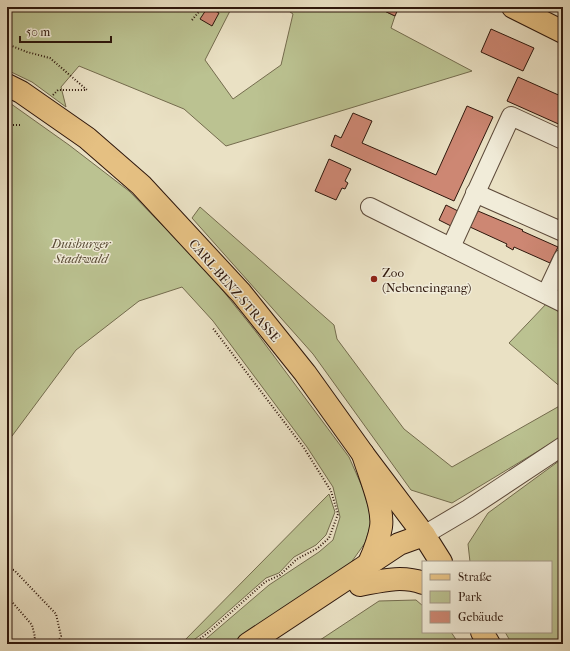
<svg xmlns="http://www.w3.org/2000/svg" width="570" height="651" font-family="'IM FELL French Canon',serif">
<rect width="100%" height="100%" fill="#eae1c4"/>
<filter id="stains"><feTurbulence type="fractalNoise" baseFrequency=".005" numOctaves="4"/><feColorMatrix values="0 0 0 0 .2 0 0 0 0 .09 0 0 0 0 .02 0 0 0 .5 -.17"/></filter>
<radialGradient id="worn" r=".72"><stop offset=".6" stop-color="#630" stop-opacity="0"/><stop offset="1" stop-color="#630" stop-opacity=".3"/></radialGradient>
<!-- green -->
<g fill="#bbc291" stroke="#746c4e">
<path d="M7,7H232L205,60L233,99L281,65L293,14L283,7H376L395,16L391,28L472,71L226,146L184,109L79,66L61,87L66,107L32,82L7,70Z"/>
<path d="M7,101L69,145L129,191L208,272L256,332L349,457L364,491L372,521L365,543L350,564L235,644H200L269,585L319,552L333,540L340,517L333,487L307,447L213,321L182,287L139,301L76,350L12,436L7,442Z"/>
<path d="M200,207L334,325L337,339L404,429L452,467L563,404V436L452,503L411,490L313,354L192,218Z"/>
<path d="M548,302L563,311V389L509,343Z"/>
<path d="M563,458V643L561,644H512L505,632H551V562H470L468,544L488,513Z"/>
<path d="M329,494L335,512L326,535L316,545L294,557L279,573L266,578L206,631L188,644H181Z"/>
<path d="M416,600L423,606V632H451L459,644H314L379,601Z"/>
</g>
<!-- building -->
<g fill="#cd8773" stroke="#2e170c">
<path d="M208,7L219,13L212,26L200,19Z"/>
<path d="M376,7H399L395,16Z"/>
<path d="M491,29L534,48L523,71L481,52Z"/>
<path d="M518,77L563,97V126L507,101Z"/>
<path d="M467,106L493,117L454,201L331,146L335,135L341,138L353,113L372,121L362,143L436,175Z"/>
<path d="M329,159L351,169L345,181L348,183L345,189L342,188L336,200L315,191Z"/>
<path d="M446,205L458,211L451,226L439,220Z"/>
<path d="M478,211L523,230L522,231L558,247L550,263L514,247L513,250L506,246L507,244L470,227Z"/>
</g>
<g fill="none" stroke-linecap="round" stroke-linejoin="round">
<!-- minor casing -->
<g stroke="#5d4a3a" stroke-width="20">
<g id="minor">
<path d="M475,193L563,232"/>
<path d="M370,207L563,303"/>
<path d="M451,247L511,116L563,140"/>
<path d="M546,294L563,258"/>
<path d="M424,535L468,509L563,446"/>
</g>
</g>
<!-- major casing -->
<g stroke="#2e170c" stroke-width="24">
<g id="major">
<path d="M7,85L21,92L87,138L141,185L241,293L305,373L363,454L424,535L441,562"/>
<path d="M482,632L489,644"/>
</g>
</g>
<!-- highway casing -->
<g stroke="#2e170c" stroke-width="24">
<g id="highway">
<path d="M513,7L563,32"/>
<path d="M363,454C369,474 384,508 381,527C379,540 374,552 369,563"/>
<path d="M360,585C381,581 401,575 423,583"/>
<path d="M248,644L399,544L424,535"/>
</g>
</g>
<!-- path -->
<g stroke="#2e170c" stroke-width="2" stroke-dasharray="1 2" stroke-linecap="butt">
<path d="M192,20L203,7"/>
<path d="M7,44L27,52L50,58L87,90"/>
<path d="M53,95L58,90H86"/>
<path d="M7,125H20"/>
<path d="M7,569L14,570L56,614L61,636L57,644"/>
<path d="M7,596L32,625L35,637L33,644"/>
<path d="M193,644L209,632L265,582L280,575L297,559L318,548L329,538L338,514L331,491L304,448L212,327"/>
</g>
<!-- minor -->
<use href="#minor" stroke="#f1ecd9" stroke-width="18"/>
<!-- major -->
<use href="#major" stroke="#e5c082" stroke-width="22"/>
<!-- highway -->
<use href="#highway" stroke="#e5c082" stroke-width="22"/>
</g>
<!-- markers -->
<circle fill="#8f2418" stroke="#f1ecd9" stroke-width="1.5" cx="374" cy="279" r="4"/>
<g text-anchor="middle" stroke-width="3" stroke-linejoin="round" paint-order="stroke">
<!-- park labels -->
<g font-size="13" font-style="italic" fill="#584a34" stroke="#f1ecd9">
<text x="81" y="248">Duisburger<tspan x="81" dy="15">Stadtwald</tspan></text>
</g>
<!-- poi labels -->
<g font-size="13" fill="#2e170c" stroke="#f1ecd9" text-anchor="start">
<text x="382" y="277">Zoo<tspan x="382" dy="15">(Nebeneingang)</tspan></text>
</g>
<!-- street labels -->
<g font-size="13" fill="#2e170c" stroke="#f1ecd9">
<text transform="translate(235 290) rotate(49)" y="5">CARL-BENZ-STRASSE</text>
</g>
</g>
<!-- margin -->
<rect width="570" height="651" fill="none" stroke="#eae1c4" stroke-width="24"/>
<rect x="8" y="8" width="554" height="635" fill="none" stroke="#2e170c" stroke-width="2"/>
<rect x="12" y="12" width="546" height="627" fill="none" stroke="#2e170c"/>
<!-- legend -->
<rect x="422" y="561" width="130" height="72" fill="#f1ecd9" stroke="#a39787"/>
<rect x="430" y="574" width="20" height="6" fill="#e5c082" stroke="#a39787"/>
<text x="458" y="581" font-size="12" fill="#2e170c">Straße</text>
<rect x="430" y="591" width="20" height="12" fill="#bbc291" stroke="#a39787"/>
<text x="458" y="601" font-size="12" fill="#2e170c">Park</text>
<rect x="430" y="611" width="20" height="12" fill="#cd8773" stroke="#a39787"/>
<text x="458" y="621" font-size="12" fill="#2e170c">Gebäude</text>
<!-- scale -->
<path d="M20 36v6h91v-6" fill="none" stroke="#2e170c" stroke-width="2"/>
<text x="26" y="36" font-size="12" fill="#2e170c" stroke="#f1ecd9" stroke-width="3" paint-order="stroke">50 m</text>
<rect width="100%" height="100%" filter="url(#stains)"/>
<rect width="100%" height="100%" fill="url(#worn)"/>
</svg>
